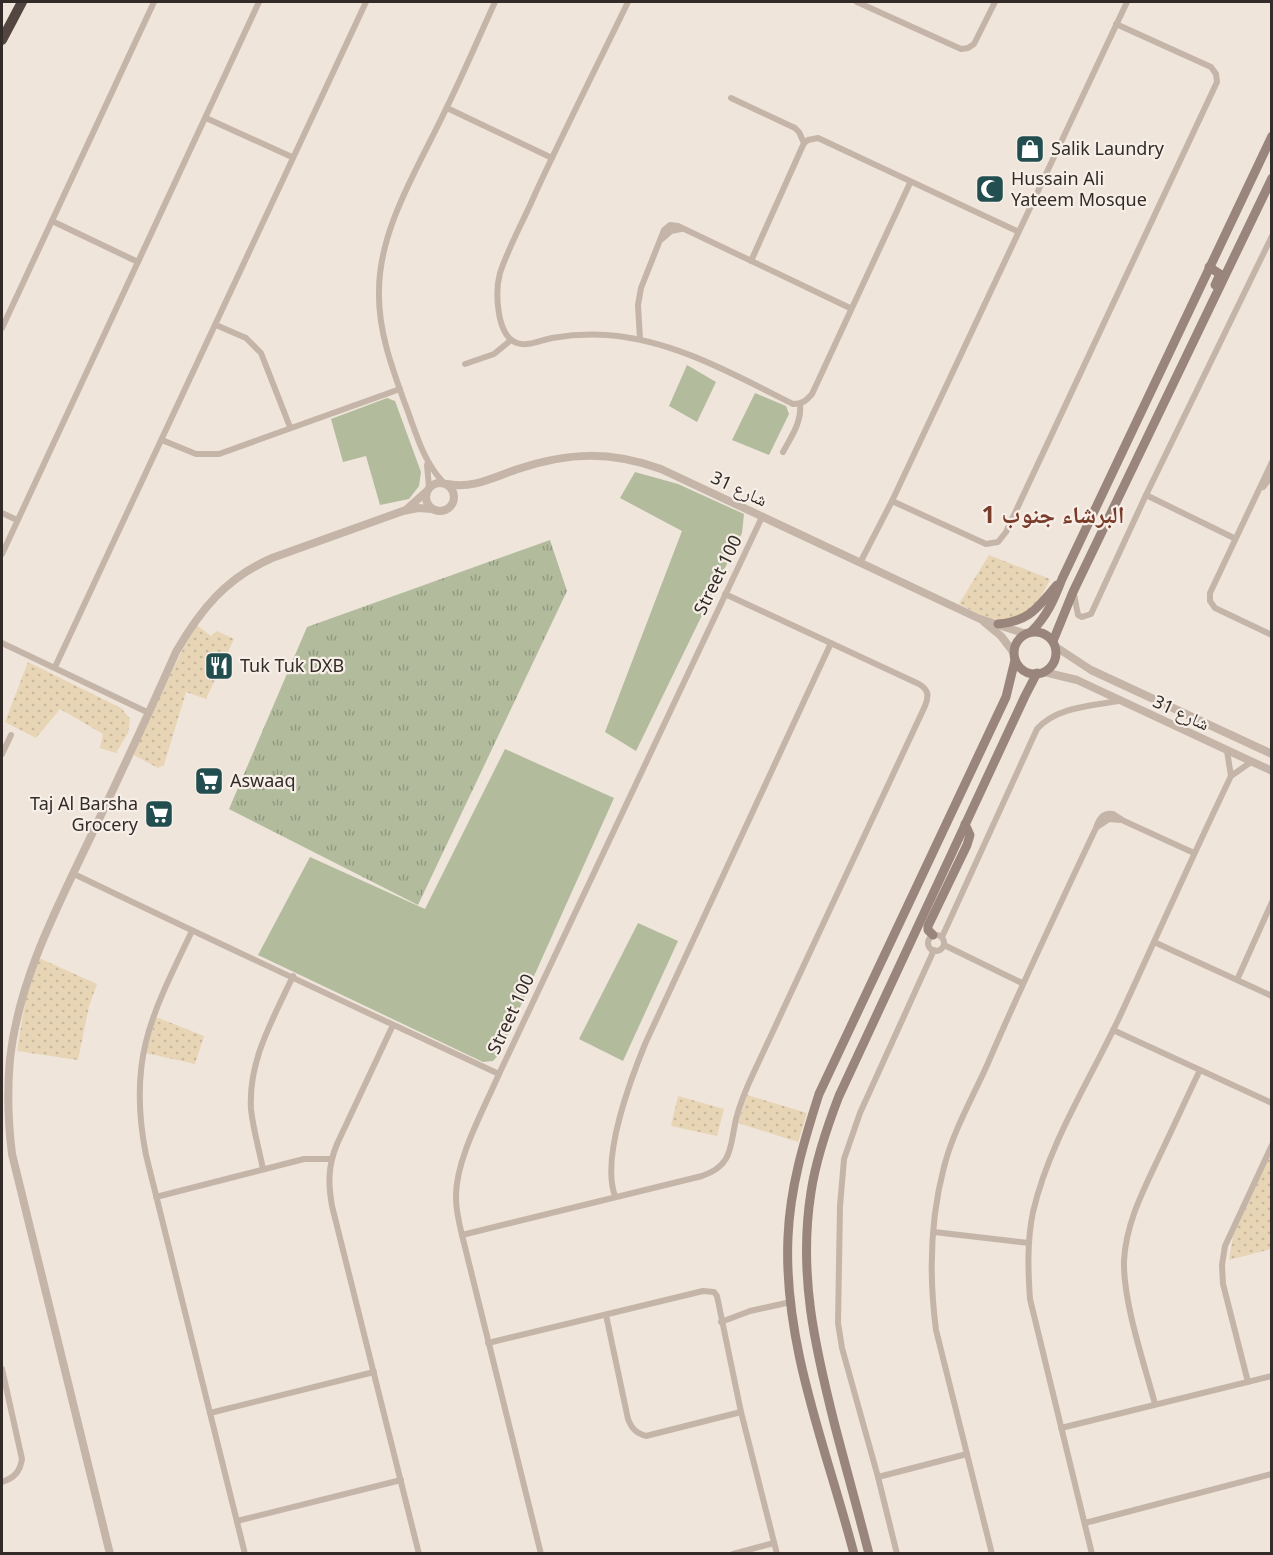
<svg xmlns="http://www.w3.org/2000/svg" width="1273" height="1555" font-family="'Noto Sans','Noto Naskh Arabic',sans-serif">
<defs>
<pattern id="sand-dots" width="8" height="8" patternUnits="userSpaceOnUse" patternTransform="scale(1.5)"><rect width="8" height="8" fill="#e7d5b5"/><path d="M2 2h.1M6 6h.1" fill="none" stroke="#c7b79c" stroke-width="1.8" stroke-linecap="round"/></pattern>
<pattern id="park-tufts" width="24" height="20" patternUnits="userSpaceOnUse" patternTransform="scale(1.5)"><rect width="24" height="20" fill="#b2bc9d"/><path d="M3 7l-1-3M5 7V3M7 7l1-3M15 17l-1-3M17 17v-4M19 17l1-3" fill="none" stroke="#919980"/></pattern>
</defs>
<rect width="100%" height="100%" fill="#efe5db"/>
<!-- grass -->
<g fill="#b2bc9d">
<path d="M687,365L716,382L697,422L669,406Z"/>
<path d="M755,393L786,406L789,414L769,455L732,440Z"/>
<path d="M387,398L395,401L421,472L419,486L409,499L380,505L366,456L343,462L331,419Z"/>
<path d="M635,472L678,484L744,514L742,533L636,751L605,732L682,531L620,498Z"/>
<path d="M505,749L614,798L499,1054L493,1061L483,1062L258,955L310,857L425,909Z"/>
<path d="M638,923L678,941L623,1061L579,1039Z"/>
</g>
<!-- sand -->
<g fill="url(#sand-dots)">
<path d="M989,555L1050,579C1041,601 1021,626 994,620C982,617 970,609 959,604Z"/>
<path d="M195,624L211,636L217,631L234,639L206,699L186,692L164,765L158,768L132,754Z"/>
<path d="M28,662L121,708L130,719L128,733L116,753L100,748L103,734L60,709L36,738L5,722Z"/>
<path d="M39,958L97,984L89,1006L78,1060L17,1051L25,1003Z"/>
<path d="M156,1017L204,1036L195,1064L146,1053Z"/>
<path d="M747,1095L807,1113L798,1142L738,1123Z"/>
<path d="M678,1096L724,1109L717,1136L671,1126Z"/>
<path d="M1271,1151V1249L1229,1260L1233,1236Z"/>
</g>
<!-- park -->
<path fill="url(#park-tufts)" d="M550,540L567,591L418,905L229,809L307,627Z"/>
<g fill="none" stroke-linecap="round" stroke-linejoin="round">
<!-- minor -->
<g stroke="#c5b5a9" stroke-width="6">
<path d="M628,2C597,66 565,129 535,194C524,220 509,246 500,273C495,291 496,336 517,343C528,347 541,340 552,338C570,335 589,334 606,335C672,339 735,375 793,404C802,404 806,401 812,394L910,183"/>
<path d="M857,2L961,49L968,48L974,44L995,2"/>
<path d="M731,98L795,128L799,132L804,143"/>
<path d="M447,108L552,158"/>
<path d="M206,118L292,157"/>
<path d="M52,221L138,262"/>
<path d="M662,239L671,231L681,229"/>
<path d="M751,261L804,143L808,140L818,138L1017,231"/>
<path d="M216,325L246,338L261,353L290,427"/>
<path d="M2,328L154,2"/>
<path d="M640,339L638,305L641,288L664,230L670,225L678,226L850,308"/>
<path d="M465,364L494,354L511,340"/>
<path d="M162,440L196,454H219L400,389"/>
<path d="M783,452C791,437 802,422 800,404"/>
<path d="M1272,462L1210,593V601L1215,608L1272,635"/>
<path d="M427,465L429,487"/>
<path d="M443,482C422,460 415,429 404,401C391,365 378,329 379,291C379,229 418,168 444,113C462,77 478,39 495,2"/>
<path d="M1263,487L1272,476"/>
<path d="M1146,495L1234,538"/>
<path d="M892,501L986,544L998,542L1006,532L1217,82L1216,74L1211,67L1116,24"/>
<path d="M2,513L17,520"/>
<path d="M2,554L259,2"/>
<path d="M860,563L892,501L1127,2"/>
<path d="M1074,594L1078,615L1082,617L1091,614L1146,495L1272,236"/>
<path d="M2,643L149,713"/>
<path d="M55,667L366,2"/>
<path d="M2,754L11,735"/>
<path d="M1231,776L1251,762"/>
<path d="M1097,827L1109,819L1120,820"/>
<path d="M74,874C215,942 357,1008 499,1074"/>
<path d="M192,931C152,1014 127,1059 146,1155L245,1554"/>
<circle cx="936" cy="943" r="8"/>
<path d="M942,937L1037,729C1056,707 1091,706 1118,701"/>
<path d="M1154,942L1272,996"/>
<path d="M944,945L1022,983"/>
<path d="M1237,980L1272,902"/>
<path d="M393,1025L337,1144C328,1166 328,1183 332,1206L419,1554"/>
<path d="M1113,1030L1272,1103"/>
<path d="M263,1169C259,1149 253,1129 251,1109C248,1061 273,1019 293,976"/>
<path d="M615,1196C601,1158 630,1081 645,1044L831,643"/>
<path d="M156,1197L304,1159H331"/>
<path d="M934,1232L1029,1243"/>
<path d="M462,1235L702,1176C733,1166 730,1146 736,1119C740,1104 746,1089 753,1074L925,706C929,696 929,690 919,684L725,594"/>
<path d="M606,1315L628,1419C632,1429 636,1433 646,1436L741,1412"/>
<path d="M721,1322L750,1311L791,1302"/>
<path d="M488,1343L703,1291L714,1292L717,1296L741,1412L777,1554"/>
<path d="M2,1369L22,1459C20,1472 14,1478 2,1482"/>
<path d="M1248,1382L1223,1284L1222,1265L1225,1246L1272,1145"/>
<path d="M1155,1404C1144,1363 1123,1302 1124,1261C1126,1223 1143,1191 1159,1157C1173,1128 1186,1099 1200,1070"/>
<path d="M210,1413L374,1372"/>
<path d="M1061,1428L1272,1376"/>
<path d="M878,1477L967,1454"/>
<path d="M237,1521L401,1480"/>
<path d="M1085,1523L1272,1474"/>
<path d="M541,1554L462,1235C459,1223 456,1210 456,1198C455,1160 484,1109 499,1074L762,517"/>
<path d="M733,1554L774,1543"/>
<path d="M897,1554L878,1477L842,1348L838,1323L840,1206L844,1159L860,1113L934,950"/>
<path d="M992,1554L936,1330C929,1276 930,1220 944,1167C953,1131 973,1097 988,1063C1022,984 1059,906 1096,828C1099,819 1103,812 1113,814L1124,821L1194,853"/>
<path d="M1092,1554L1030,1299C1028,1270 1027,1241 1033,1212C1049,1143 1090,1080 1120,1016C1157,936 1193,855 1231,776L1227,751"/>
</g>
<!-- tertiary -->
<g stroke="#c5b5a9" stroke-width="8">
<circle cx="440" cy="497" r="14"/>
<path d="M447,484C473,489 494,477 518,469C569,452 610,451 661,469L980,619L1026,634"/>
<path d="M407,509L426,492"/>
<path d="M984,622L1001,636L1014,653"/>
<path d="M1056,647L1091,670L1272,754"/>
<path d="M1044,672L1077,680L1272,771"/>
<path d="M110,1554L12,1154C8,1122 7,1091 10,1059C19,978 58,906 92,834C121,773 149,713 176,652C200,610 226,578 272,558L403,511L418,508L432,509"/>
</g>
<!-- secondary -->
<g stroke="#99857b" stroke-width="9">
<path d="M1209,267L1220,274L1215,285"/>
<path d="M998,624C1030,621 1037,608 1057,585"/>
<path d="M1031,632C1047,616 1054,600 1062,579L1272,136"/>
<circle cx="1035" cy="653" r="21"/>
<path d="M1053,641L1073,592L1272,178"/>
<path d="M933,935L928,930V926L967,845L970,835L965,824"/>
<path d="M854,1554C827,1450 783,1345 788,1237C790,1187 804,1141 819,1094L1006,697L1015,660"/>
<path d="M869,1554C858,1511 846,1468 835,1426C815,1347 798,1274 811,1192C816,1159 827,1127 839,1096L1025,696L1037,673"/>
</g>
<!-- motorway -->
<path stroke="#534640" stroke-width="10" d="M2,40L22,2"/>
</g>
<!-- icons -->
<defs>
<g id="shop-square" transform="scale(1.5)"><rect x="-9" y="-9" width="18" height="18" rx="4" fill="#224e50" stroke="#f7efe7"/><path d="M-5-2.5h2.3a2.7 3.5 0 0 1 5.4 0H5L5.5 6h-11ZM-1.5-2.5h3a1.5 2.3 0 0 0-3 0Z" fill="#fff"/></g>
<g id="mosque-square" transform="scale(1.5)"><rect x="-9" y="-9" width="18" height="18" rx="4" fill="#224e50" stroke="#f7efe7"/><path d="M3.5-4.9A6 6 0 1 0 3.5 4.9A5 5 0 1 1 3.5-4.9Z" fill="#fff"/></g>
<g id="restaurant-square" transform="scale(1.5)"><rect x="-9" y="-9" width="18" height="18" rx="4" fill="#224e50" stroke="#f7efe7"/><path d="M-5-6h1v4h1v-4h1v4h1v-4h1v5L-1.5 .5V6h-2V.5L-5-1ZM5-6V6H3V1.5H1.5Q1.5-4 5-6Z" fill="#fff"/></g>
<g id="supermarket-square" transform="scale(1.5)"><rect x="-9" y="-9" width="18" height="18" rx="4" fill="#224e50" stroke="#f7efe7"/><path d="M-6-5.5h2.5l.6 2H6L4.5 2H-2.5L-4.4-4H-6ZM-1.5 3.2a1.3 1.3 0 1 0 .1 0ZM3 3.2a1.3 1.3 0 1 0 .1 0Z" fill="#fff"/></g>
</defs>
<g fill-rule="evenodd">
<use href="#shop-square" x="1030" y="149"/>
<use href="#mosque-square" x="990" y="189"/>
<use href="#restaurant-square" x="219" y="666"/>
<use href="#supermarket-square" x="209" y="781"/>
<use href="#supermarket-square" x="159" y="814"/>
</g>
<g text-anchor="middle" stroke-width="4.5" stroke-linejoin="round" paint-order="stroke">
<!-- poi labels -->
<g font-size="18" fill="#332b28" stroke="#f7efe7" text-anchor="start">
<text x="1051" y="155">Salik Laundry</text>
<text x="1011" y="185">Hussain Ali<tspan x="1011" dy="21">Yateem Mosque</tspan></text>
<text x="240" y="672">Tuk Tuk DXB</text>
<text x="230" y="787">Aswaaq</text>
<text x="138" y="810" text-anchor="end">Taj Al Barsha<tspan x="138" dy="21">Grocery</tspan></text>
</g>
<!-- street labels -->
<g font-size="18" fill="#332b28" stroke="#f7efe7">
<text transform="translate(739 489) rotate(25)" y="6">شارع 31</text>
<text transform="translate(718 575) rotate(-64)" y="6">Street 100</text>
<text transform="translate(1181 713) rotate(25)" y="6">شارع 31</text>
<text transform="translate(511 1014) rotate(-65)" y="6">Street 100</text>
</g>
<!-- district labels -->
<g font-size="24" font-weight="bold" fill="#793b2a" stroke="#f7efe7">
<text x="1053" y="523">البرشاء جنوب 1</text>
</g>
</g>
<!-- border -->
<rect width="1273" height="1555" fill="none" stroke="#332b28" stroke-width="6"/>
</svg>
